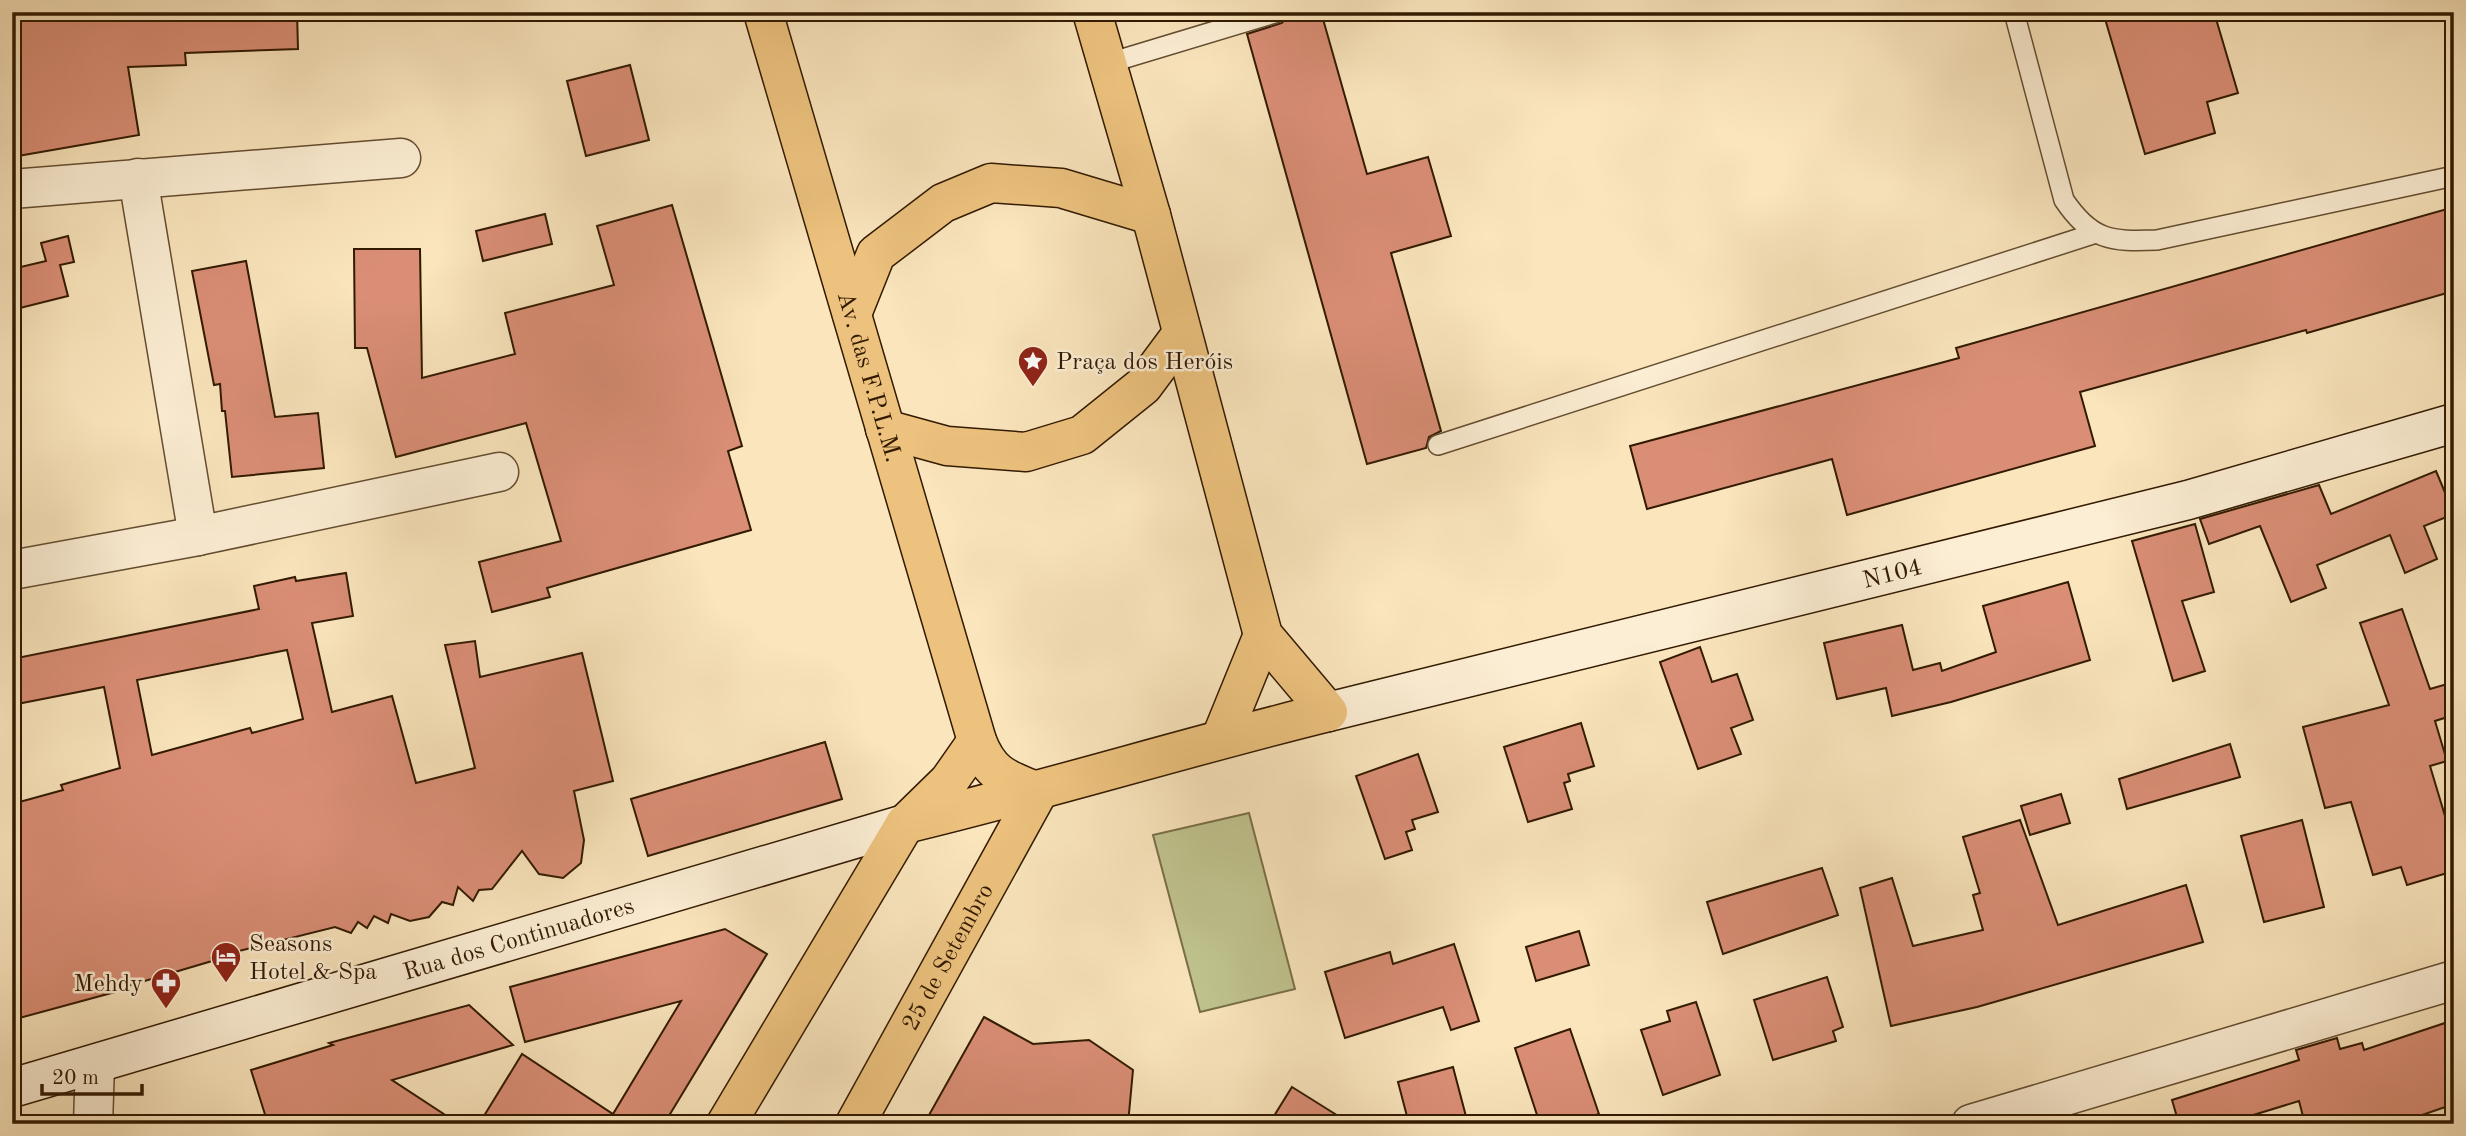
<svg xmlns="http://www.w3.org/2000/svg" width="2466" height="1136" font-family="'Old Standard TT',serif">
<rect width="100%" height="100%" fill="#fae5bd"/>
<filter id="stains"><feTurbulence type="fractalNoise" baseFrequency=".00286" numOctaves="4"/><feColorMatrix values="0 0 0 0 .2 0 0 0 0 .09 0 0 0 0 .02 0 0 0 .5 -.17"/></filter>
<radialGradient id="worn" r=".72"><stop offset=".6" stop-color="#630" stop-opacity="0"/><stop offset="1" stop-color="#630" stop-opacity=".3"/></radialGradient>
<!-- green -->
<path fill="#c0c48f" stroke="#796f48" stroke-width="2" d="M1249,813L1295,989L1200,1012L1153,835Z"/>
<!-- building -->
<g fill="#da8e76" stroke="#321a01" stroke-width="2" fill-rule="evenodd">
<path d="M73,12H297L298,49L185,53L186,65L128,67L139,135L12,157V23Z"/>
<path d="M1290,12H1321L1367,174L1428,157L1451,236L1391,253L1441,431L1429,437L1426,448L1367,464L1247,34L1282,23Z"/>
<path d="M2103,12H2214L2238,93L2207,102L2215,133L2145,154Z"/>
<path d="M630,65L649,140L586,156L567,81Z"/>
<path d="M672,205L742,446L728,451L751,530L547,588L550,597L492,612L479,562L561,541L526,423L396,457L367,348H355L354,249H420L422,378L515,354L505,313L614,285L597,226Z"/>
<path d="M2454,207V291L2307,333L2306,330L2080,392L2095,446L1847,515L1832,459L1647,509L1630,446L1959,358L1956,348Z"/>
<path d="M545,214L552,244L483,261L476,231Z"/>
<path d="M68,236L74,262L60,265L68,296L12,310V269L46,261L41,243Z"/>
<path d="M246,261L275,417L318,413L324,468L232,477L225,411H222L220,384L214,385L192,271Z"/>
<path d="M2436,471L2454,514L2424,526L2437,559L2405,573L2390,535L2317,565L2326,588L2291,602L2260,526L2209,544L2200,519L2319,485L2331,514Z"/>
<path d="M2195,524L2214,592L2182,601L2205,671L2173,681L2132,541Z"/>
<path d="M346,573L353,616L312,623L332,712L392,696L416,783L475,768L445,645L475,641L480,677L582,653L613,781L574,791L584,840L581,863L563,878L539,874L522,851L492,889L479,890L473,901L458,887L453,905L442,902L429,917L410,921L391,914L388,923L374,916L367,928L358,922L351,933L335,927L211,958L212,961L114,990L115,992L12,1020V804L63,790L61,785L120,768L104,687L12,705V659L259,609L254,586L295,577L296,581ZM287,650L303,719L252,733L250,728L152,755L137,680Z"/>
<path d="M2068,582L2090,660L1951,702L1892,716L1886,688L1837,699L1824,643L1902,625L1913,670L1940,663L1942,671L1996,652L1983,606Z"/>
<path d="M2402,609L2430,689L2454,682V715L2435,721L2447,761L2430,766L2454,846V871L2407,885L2401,867L2373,875L2351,802L2325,808L2303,727L2389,705L2360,623Z"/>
<path d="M1700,647L1712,682L1737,674L1753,720L1731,728L1741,754L1698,769L1660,662Z"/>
<path d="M1581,723L1594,766L1568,774L1570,781L1564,783L1572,809L1528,822L1504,747Z"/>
<path d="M825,742L842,799L648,856L631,799Z"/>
<path d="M2230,744L2240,777L2127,809L2119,779Z"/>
<path d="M1418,754L1438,812L1412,820L1415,829L1406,832L1412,850L1385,859L1356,776Z"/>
<path d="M2061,794L2070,823L2030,835L2021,806Z"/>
<path d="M2020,820L2058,925L2186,885L2203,942L1977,1007L1891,1026L1860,888L1892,878L1913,946L1983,930L1973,895L1980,893L1963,837Z"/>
<path d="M2302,820L2324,907L2264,922L2241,836Z"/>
<path d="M1822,868L1838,915L1723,954L1707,902Z"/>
<path d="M725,929L767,954L664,1124H479L522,1054L613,1114L681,1001L525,1042L510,987Z"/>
<path d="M1579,931L1589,965L1536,981L1526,947Z"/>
<path d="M1454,944L1479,1021L1451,1030L1443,1007L1345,1038L1325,972L1390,952L1393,964Z"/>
<path d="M1827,977L1843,1027L1833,1031L1836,1041L1773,1060L1754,1000Z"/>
<path d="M1696,1002L1720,1075L1663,1095L1641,1030L1670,1021L1667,1011Z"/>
<path d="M469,1005L513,1045L392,1080L459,1124H268L251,1070L333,1045L329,1043Z"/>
<path d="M984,1017L1033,1044L1089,1040L1133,1070L1128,1124H924Z"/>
<path d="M2454,1020V1104L2396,1124H2305L2299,1101L2247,1117L2249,1124H2179L2172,1100L2299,1060L2296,1050L2337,1038L2340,1049L2362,1043L2364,1050Z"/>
<path d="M1570,1029L1599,1114L1569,1124H1540L1515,1048Z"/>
<path d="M1453,1067L1468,1124H1409L1398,1082Z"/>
<path d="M1292,1087L1351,1124H1269Z"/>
</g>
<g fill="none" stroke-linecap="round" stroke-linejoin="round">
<!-- lane casing -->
<g stroke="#644d30" stroke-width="22">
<g id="lane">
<path d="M2014,12L2064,200C2091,240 2110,242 2157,240L2454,176"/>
<path d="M1109,63L1278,12"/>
<path d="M1438,445L2096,233"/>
</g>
</g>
<!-- street casing -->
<g stroke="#644d30" stroke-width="41">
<g id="street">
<path d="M138,178L198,536"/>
<path d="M12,189L401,158"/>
<path d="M12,570L198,536L499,472"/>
<path d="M93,1124L95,1064"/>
<path d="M1971,1124L2454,980"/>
</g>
</g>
<!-- secondary casing -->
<g stroke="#321a01" stroke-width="41">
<g id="secondary">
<path id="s1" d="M1328,712L2188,500L2454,423"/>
<path id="s2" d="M12,1088L905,824"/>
</g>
</g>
<!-- primary casing -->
<g stroke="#321a01" stroke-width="41">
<g id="primary">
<path id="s3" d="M763,12L977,741C990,775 1006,779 1038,792"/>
<path d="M852,314L876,254L943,203L991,183L1061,188L1151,215"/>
<path d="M885,429L947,446L1026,452L1082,435L1143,386L1181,335"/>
<path d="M1221,738L1263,635"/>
<path d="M905,824C1047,790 1186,747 1328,712L1263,635L1151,215L1092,12"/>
<path d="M726,1124L905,824L949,781L977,741"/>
<path id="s4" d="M855,1124L1038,792"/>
</g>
</g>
<!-- lane -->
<use href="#lane" stroke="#fceed4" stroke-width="19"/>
<!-- street -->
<use href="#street" stroke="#fceed4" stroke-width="38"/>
<!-- secondary -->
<use href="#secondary" stroke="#fceed4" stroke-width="38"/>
<!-- primary -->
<use href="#primary" stroke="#edc27e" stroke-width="38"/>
</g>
<!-- icons -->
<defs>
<g id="sight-pin" transform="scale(1.575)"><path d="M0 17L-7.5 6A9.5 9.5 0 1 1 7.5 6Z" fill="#8f2418" stroke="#fceed4"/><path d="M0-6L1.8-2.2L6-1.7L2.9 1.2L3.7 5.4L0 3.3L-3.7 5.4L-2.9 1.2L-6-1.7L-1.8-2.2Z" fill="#fff"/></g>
<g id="hotel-pin" transform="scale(1.575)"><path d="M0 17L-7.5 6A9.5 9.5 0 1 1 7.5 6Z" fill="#8f2418" stroke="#fceed4"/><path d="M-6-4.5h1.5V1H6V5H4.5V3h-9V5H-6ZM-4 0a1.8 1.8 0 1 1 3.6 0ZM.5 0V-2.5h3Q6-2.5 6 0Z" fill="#fff"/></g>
<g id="pharmacy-pin" transform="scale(1.575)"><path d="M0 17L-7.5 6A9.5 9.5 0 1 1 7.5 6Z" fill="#8f2418" stroke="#fceed4"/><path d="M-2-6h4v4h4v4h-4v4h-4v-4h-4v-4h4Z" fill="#fff"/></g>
</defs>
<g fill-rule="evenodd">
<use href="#sight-pin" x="1033" y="361"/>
<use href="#hotel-pin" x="226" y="957"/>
<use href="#pharmacy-pin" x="166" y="983"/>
</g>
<g text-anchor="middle" stroke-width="5" stroke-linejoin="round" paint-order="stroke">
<!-- poi labels -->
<g font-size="24" fill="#321a01" stroke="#fceed4" text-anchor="start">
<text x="1056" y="369">Praça dos Heróis</text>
<text x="249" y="951">Seasons<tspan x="249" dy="28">Hotel &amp; Spa</tspan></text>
<text x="143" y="991" text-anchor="end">Mehdy</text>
</g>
<!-- street labels -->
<g font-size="24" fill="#321a01" stroke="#fceed4">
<text dy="8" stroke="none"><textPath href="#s3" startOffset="380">Av. das F.P.L.M.</textPath></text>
<text dy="8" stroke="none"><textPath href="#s1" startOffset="581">N104</textPath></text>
<text dy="8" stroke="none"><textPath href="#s2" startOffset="528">Rua dos Continuadores</textPath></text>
<text dy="8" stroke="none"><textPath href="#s4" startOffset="191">25 de Setembro</textPath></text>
</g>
</g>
<!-- margin -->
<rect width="2466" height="1136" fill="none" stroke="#fae5bd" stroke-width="42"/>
<rect x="14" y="14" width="2438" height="1108" fill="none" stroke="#321a01" stroke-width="3.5"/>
<rect x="21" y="21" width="2424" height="1094" fill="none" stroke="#321a01" stroke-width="2"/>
<!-- scale -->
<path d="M42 1084v10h100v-10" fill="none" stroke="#321a01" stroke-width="3.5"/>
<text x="52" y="1084" font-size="21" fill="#321a01" stroke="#fceed4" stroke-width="5" paint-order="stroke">20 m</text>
<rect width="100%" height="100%" filter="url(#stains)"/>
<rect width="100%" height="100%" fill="url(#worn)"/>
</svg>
